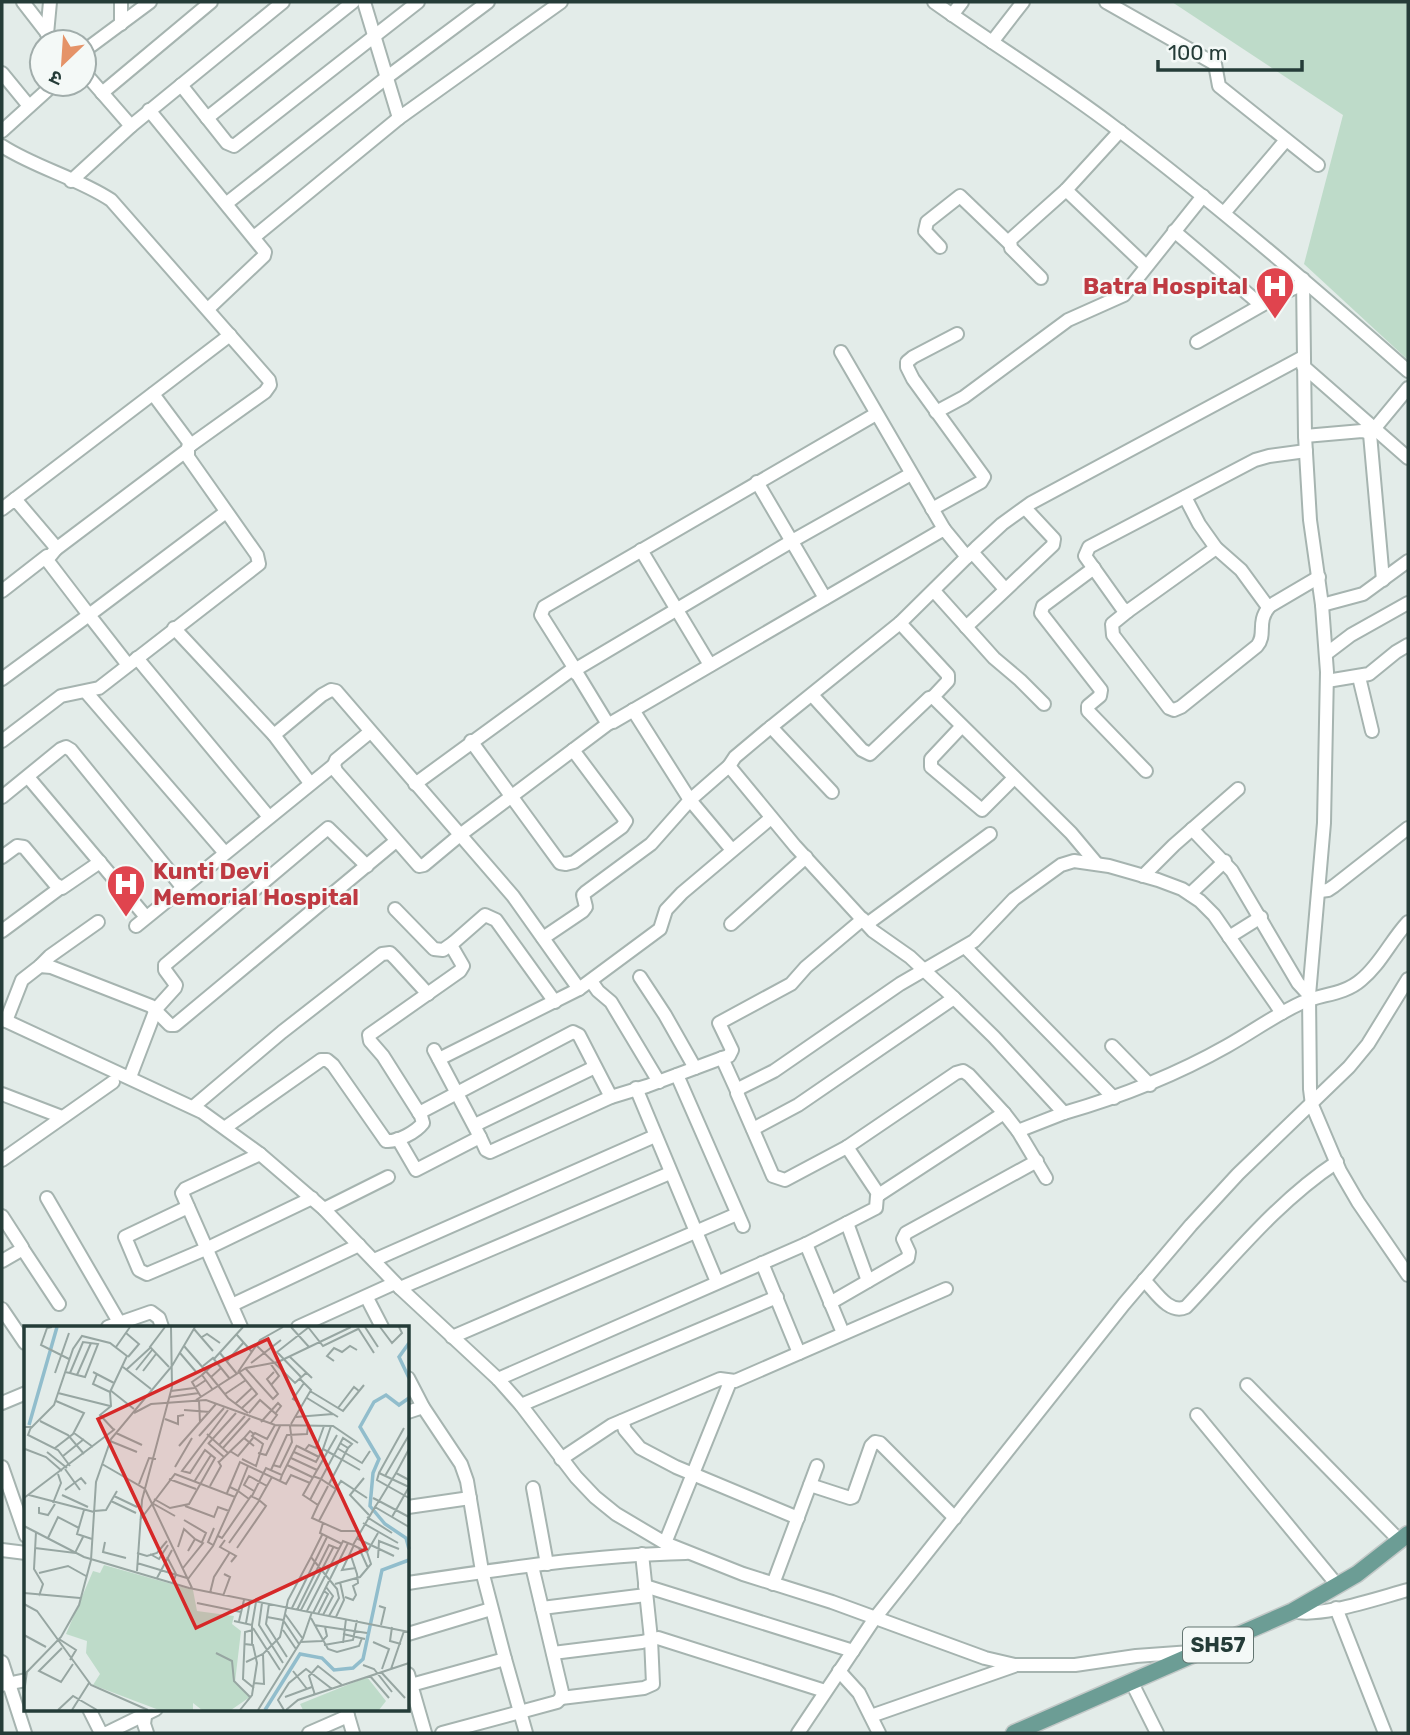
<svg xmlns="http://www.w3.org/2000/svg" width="1410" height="1735" font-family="Rubik,'Noto Sans Devanagari',sans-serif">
<rect width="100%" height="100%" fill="#e3ece9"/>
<!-- green -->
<path fill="#bedbc9" d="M1172,2H1408V360L1304,264L1343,115Z"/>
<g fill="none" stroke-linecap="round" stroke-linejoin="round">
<!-- minor casing -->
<g stroke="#a6b4b0" stroke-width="16">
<g id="minor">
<path d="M23,2L54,42"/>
<path d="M364,2L399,118L561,2"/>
<path d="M934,2C993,44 1055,82 1113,126C1215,203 1312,286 1408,371"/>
<path d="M1106,2L1215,64L1219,86L1318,165"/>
<path d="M952,15L962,2"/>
<path d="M121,24V2"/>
<path d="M47,34L50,2"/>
<path d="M992,42L1023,2"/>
<path d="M84,51L150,2"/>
<path d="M84,72L131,126L283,2"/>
<path d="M2,73L29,106"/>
<path d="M181,85L227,143L234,146L418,2"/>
<path d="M102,93L211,2"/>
<path d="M149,110L265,252L264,256L208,309"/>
<path d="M207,118L353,2"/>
<path d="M2,131L54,84"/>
<path d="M2,146C36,168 78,178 111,200L269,380L270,385L265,392L188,447V457L257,555L259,564L99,688L61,696L2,741"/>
<path d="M71,181L131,126"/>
<path d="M1066,190L1145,265"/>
<path d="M227,203L386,78L488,2"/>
<path d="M1224,213L1286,140"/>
<path d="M1174,231L1261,305"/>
<path d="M254,237L399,118"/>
<path d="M940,247L925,231L927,222L960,196L1009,243"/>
<path d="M1041,278L1011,248L1010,240L1066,190L1120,131"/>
<path d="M1303,279L1305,436L1310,520L1322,605L1327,672L1324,823L1309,995L1310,1089L1312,1105L1340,1171L1358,1202L1408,1275"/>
<path d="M1197,342L1283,293L1303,284"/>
<path d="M841,352L944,529"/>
<path d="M1303,366L1408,458"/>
<path d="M153,394L191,445"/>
<path d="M936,412L964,397L1068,320L1124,295L1203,196"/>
<path d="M1305,436L1362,431L1370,433"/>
<path d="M757,482L825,598"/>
<path d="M1185,497L1199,524L1216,548L1241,570L1268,607L1319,577"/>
<path d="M15,499L230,335"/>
<path d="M2,509L15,499L54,545L56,549L47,560L89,615L2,679"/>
<path d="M932,509L981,482L984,477L913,379L907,367V362L913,357L957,334"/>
<path d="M1216,548L1128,611L1122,608L1085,556L1089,547L1255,460L1269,456L1306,451"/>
<path d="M56,549L186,451"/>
<path d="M641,550L710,665"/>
<path d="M972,552L1005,589"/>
<path d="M1094,568L1043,606L1041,613L1101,690L1100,696L1088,706V711L1146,771"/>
<path d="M1383,580L1370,434L1408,388"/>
<path d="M2,591L47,556"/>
<path d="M934,591L994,658L1020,680L1044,704"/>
<path d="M1322,605L1363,594L1408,561"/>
<path d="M1128,611L1112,624L1113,635L1169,708L1174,710L1181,707L1257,646C1267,634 1256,623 1269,607"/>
<path d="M900,623L948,675V681L933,697"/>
<path d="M966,627L1053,545L1054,539L1025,508"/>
<path d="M174,628L274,735L322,695L331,690L336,691L513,896L579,989L660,929L666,910L682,893L771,818"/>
<path d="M1326,654L1351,635L1408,603"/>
<path d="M137,658L269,817"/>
<path d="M128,665L89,615L226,512"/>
<path d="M575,669L541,615L544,607L876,414"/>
<path d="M573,671L792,541L911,474"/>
<path d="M1359,677L1372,731"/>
<path d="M1327,681L1369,674L1396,652L1408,645"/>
<path d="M86,692L225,853"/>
<path d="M812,695L862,750L870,754L929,698L933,697L1071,833L1097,864"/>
<path d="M633,710L690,800L729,766L795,846L873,931L910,957L954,998L994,1037L1064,1113C1123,1096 1174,1076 1227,1046C1252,1032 1275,1015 1301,1003C1320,994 1344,995 1361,980C1380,965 1391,940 1408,922"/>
<path d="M962,726L931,759V767L982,810L1014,778"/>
<path d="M771,727L832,792"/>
<path d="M370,732L336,760L334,765L336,771L419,866L424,865L460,835L609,723"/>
<path d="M274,735L310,783"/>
<path d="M471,741L560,863L566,864L574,862L622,827L626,821L573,750"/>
<path d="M729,766L735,757L766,731L900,623L976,548L1002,524L1031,503L1303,357"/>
<path d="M28,777L146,917"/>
<path d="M415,784L570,671H573L578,675L606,721L609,723L613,722L944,529L967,557"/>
<path d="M2,797L61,749L66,747L71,750L183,888"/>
<path d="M1192,829L1232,871L1298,983L1309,995"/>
<path d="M2,857L17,846L24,847L55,884L62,888L100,862"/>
<path d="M1143,876L1174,845L1238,789"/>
<path d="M1320,891L1328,890L1334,886L1408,828"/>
<path d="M1190,894L1225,861"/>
<path d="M395,909L434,949L443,950L453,943"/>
<path d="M731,924L806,857"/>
<path d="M867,924L990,834"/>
<path d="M136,926L334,765"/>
<path d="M2,931L60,888"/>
<path d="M1229,937L1261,917"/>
<path d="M543,938L583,911L586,907L583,895L586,892L651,844L690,800L732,850"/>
<path d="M965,947L1114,1098"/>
<path d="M40,966L50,956L98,922"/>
<path d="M640,977L665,1015L695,1068"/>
<path d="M591,981L598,991L611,1002L659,1082"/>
<path d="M2,1019L202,1112L260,1154L324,1209L400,1288L498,1379L521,1405L576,1477L595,1497L616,1514L665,1543L743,1574L832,1602L985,1658L1015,1665H1075L1136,1656L1191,1652"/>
<path d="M6,1021L22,980L40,966L51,967L151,1006L170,1025H175L396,841"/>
<path d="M1112,1046L1150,1085"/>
<path d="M439,1059L579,989"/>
<path d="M677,1075L743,1226"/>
<path d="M130,1077L156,1009L175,988L176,985L165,970V965L328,828L367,866"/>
<path d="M636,1088L717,1282"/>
<path d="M737,1091L722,1058L729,1056L732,1050L719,1023L791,984L806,967L863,919"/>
<path d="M2,1094L62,1117"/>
<path d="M193,1107L282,1032L382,954L390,953L395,958L428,994"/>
<path d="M419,1113L573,1032L579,1035L611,1097"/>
<path d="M1004,1113L1018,1131L1064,1113"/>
<path d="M475,1125L595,1067"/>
<path d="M226,1127L321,1060H327L333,1065L386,1141C398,1142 416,1132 423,1123L421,1116L383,1056L370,1041L369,1035L460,971L463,966L452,947L453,943L485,915L496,920L555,1002"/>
<path d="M753,1129L798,1105L954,998"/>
<path d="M1018,1131L1046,1178"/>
<path d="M480,1137L486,1150L490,1152L611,1097L647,1086L722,1058"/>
<path d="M398,1139L416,1170L480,1137L434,1050"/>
<path d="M847,1147L879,1195"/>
<path d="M2,1160L113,1082"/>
<path d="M47,1198L119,1322"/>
<path d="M188,1207L125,1237L139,1270L147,1274L208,1248L312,1198"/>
<path d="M324,1209L388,1177"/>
<path d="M2,1216L22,1247L21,1250L2,1261"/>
<path d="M847,1223L868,1281"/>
<path d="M806,1244L843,1333"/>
<path d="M22,1248L59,1304"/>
<path d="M374,1260L655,1136"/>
<path d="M762,1263L799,1353"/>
<path d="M1144,1280C1155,1291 1169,1315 1186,1307C1234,1256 1278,1201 1337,1162"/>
<path d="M400,1288L670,1173"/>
<path d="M367,1298L382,1327"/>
<path d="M830,1303L908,1258L909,1252L903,1239L906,1233L1037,1161"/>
<path d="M232,1305L359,1245"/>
<path d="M2,1309L25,1343"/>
<path d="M108,1327L151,1312L159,1318L162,1327"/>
<path d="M241,1327L182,1193L185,1189L260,1154"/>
<path d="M298,1327L395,1283"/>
<path d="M452,1337L737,1214"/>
<path d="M408,1378L423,1407L461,1464L467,1481L482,1571L505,1659L411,1685"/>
<path d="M498,1379L806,1244L876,1208L877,1196L1004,1113L969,1075L963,1071L956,1073L847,1147L785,1180L773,1176L737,1093L740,1088L774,1071L900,984L974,941L1014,899L1061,865L1074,861L1109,866L1158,880L1182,889L1200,901L1214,915L1282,1013"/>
<path d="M1247,1385L1400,1541"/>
<path d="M2,1403L26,1393"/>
<path d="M521,1405L777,1297"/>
<path d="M408,1412L423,1407"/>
<path d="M1197,1415L1338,1586"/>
<path d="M622,1421L625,1430L640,1448L676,1467L798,1518"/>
<path d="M561,1459L612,1425L720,1379L735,1381L946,1289"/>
<path d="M2,1467L26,1536"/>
<path d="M810,1485L850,1498L853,1497L871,1446L875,1442L880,1443L955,1518"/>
<path d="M533,1488L547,1564"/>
<path d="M408,1507L470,1498"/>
<path d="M665,1543L730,1382"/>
<path d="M2,1550L26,1553"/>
<path d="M408,1583C500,1569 593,1555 686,1553"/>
<path d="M773,1584L817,1466"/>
<path d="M645,1586L853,1651"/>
<path d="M542,1608L646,1595"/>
<path d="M1336,1608L1385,1733"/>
<path d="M1293,1611C1318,1619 1381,1597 1408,1590"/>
<path d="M408,1634L491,1609"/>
<path d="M553,1653L642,1642L658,1638L825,1691"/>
<path d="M505,1659L526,1733"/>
<path d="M2,1662L25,1733"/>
<path d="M839,1671L859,1693L879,1733"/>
<path d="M408,1674L425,1733"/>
<path d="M2,1685L26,1680"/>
<path d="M1135,1689L1157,1733"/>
<path d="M561,1698L644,1688L653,1684L651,1639L642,1554"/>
<path d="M89,1709L101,1733"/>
<path d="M346,1709L353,1733"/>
<path d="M146,1710L144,1724L147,1733"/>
<path d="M871,1716L1014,1666"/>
<path d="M107,1733L156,1709"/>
<path d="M309,1733L348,1716"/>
<path d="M442,1733L557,1702L561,1698L562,1692L532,1566"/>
<path d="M798,1733L875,1618L1124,1304L1191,1225L1238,1174L1349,1067L1368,1044L1408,979"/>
</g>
</g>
<!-- major casing -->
<g stroke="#c2c8c7" stroke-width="19">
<path id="major" d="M1014,1733L1293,1611L1357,1574L1408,1534"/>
</g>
<!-- minor -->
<use href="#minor" stroke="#fff" stroke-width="12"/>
<!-- major -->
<use href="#major" stroke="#6c9d95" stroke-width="16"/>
</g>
<!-- icons -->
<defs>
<g id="hospital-pin" transform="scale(2.0125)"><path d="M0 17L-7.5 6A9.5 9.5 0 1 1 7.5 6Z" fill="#e0444e" stroke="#f4f9f7"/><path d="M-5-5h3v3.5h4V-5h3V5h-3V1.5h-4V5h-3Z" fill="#fff"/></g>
</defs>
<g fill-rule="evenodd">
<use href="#hospital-pin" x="1275" y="286"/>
<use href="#hospital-pin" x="126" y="884"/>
</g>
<g text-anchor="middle" stroke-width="5" stroke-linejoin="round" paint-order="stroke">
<!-- shield labels -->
<rect fill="#f4f9f7" stroke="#637571" stroke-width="2" x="1183" y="1627.5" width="70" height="35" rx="5"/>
<g font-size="21" font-weight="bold" fill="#253c38">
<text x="1218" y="1652">SH57</text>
</g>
<!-- health labels -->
<g font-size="23" font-weight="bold" fill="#be3a42" stroke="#f4f9f7" text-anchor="end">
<text x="1248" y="294">Batra Hospital</text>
<text x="153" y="879" text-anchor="start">Kunti Devi<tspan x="153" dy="26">Memorial Hospital</tspan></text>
</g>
</g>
<!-- overview -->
<g transform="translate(24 1326)">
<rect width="385" height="385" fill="#e3ece9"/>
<path d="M80,239L169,264L173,285L210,290L208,298L217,305L211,356L226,371L207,384H178L169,377V384H135L69,359L76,348L62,327L63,315L42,308L69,245L76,247ZM343,351L362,375L355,384H279L276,378Z" fill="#bedbc9"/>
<path fill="none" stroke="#91bdcc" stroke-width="3.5" d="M385,17L375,31L385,52M385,72L375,79L362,69L350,76L336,101L355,133L349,147L346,180L361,198L382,212L385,223M5,99L33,1M241,384L276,328L298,332L310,344L329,342L339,333L358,244L385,234"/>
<path fill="none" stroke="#97a6a2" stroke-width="2" d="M28,1L23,2L17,19L45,33M141,1L126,21L145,41M267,1L285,21M284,1L299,20L334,3M341,1L354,21M356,1L368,17L378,7L375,1M334,2L350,27M170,3L189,25M102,7L115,18L104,31M213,9L228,26M178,11L183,8L196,17M232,19L271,57L282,47M160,20L187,51M92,21L106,1M156,27L173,47M196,27L213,48M266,31L288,52M190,33L219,1M203,35L220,16M310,35L303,30L310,22L318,26L326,20L333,24M227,37L257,14M246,37L255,50L247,59M179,40L189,32L206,53M99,41L127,63M197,42L187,51L204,72L224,87M222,43L249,73L254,68L243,53L250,46M102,44L126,22M112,44L128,24M119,45L132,28M41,46L46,47L53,49L61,51L74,18L59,16L46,47M69,46L90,57M214,46L236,14L259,1M215,46L233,68L218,82M31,47L45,7M73,48L69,58L86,66M53,49L67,17M278,52L253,26L285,1M86,64L110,83M189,64L178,49L192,36M147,65L170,62L182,54M286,65L319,85L340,59M34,67L86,80M201,68L222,54M146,71L175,67M177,71L168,56L178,49M283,72L314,91M172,74L222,42L254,36L327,1M175,74L176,97M274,76L269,73L280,57M212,77L228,62M314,82L330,61L335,65M160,84L186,86M110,87L127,78L182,74L251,99L309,100L334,117M225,87L236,74L253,89L246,98M272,91L309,88M141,93L154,98V90L160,89M16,95L44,109L60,128M237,96L254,77L257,80L251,88M267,98L287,64L276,53M307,100L299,123L310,129L297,153L312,163L317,155L343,172M0,101H7L4,109L34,124L46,140M7,102L30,79L49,23L58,10L86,17L103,30L86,66L87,80L76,89L90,104M50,107L69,121M92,107L118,119M183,108L204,127M230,108L226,105L220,112L230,120M313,109L279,169L294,179L288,192L317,205H335M175,110L200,82M86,115L113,126M184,117L200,131M184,118L212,87M195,119L221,90M155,120L192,78M273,120L295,131M31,122L49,108L60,87L32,75M199,122L226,92M313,122L338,137L346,125M324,122L328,118L319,112L310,129L336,144M1,123L22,131L38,145M385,123L372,147L385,154M281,124L285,119L292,122L300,100M206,125L214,130L229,112M23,126L43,142M270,126L292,136L299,123M234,127L242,129L256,100M39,130L60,113M267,132L293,144M218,133L232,140L239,118L228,110L231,107L243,113L251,99M195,136L220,112M78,138L121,163L168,262M249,139L256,141L268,116L266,100M263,139L288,151M151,141L168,112M41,143L56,164M247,144L263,109L283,108L284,100M355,147L380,102M372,147L355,175L385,191M258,149L273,119M361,150L385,109M340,152L326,169L345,189M145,153L172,163M170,156L187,129M115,158L125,132L132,133M305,158L324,122L316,117M186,160L197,140L194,135M206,161L214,165L224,140M385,161L355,147L353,154L385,172M385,161L368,191L385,201M41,164L57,152L62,158M230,165L220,159L225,150L243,160M203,167L216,136L262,158L267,149L286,157M5,169L70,186M38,169L64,181M90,170L113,181M228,170L242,142L258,149L256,155M0,172L91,103M349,172L355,175L351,181L368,191M130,173L146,182L165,178L191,132L181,124L166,147L158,145L204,84M286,174L297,153L289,150M87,175L112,187M29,177L37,157L34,148M128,177L151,190M294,179L304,160M161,180L190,191L194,181L205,185M15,181V187L24,189L31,178M60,184L53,208L68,213M70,185L82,184L93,165M343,191L368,207M116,194L151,148L211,171L214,165L225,173M160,194L182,207L178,216M295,195L312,163M299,197L296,207L318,218M339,197L374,217M0,200L60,231L165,262L385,306M12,206L10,243L19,258L15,270M194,210L198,212L227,170L235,174L248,151M24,212L34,191L55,202M332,212L370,230M201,214L196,221L212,230L207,236M81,216L79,226L102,232M205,217L235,175M189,219L184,216L190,202M330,219L318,244L332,242M154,221L160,203L171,213M11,222L51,227L59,211M213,222L242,180L235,174M335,222L344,242M343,226L354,207M113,227L123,230L133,227L143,215M126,228L135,233L144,219M143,231L152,248L149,257M287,231L298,209M354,232L355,215L375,223M113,237L163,252M159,242L179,217L171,213L164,225M113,245L118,174L148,61L147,1M15,247L44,240L62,250M133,252L148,224M164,253L189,220L211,171M311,258L336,251L347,238L343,226L329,219M0,267L56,272M186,267L190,251L206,226M199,270L206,251L200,248M321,271L329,274L332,269L329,260L334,257L333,248L326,227M173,277L217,286M238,277L235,299L259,337M0,278L13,285L67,359L124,384M245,278L242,298L263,331M355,280L361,282L357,299M268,282L303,211M273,284L305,219L315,223M277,284L310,220M283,285L319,215L329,219L351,181M289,287L324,217M261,288L279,313M294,288L304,268L300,265M299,289L309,270L302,261M243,291L259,294L275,318M312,291L320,274L316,256M287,292L304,323L313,326L335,320L338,312M210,295L228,299V318M215,295L220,274M222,297L226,275M228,299L232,276M290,299L343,307M368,301L366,315L377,318M229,302L256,344M229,304L221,306L219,353L230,362M259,304L272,323M319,308L341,313M0,309L22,321M35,313L52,324L46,334M276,316L298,315L303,310L301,301M349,316L365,323L358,343M319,317L322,293M300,319L329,314L333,294M38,322L15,345L37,356L49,338M192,327L208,335L210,355L227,372M222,336L239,328L256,311L264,274L287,231L313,263L315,272L305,290M339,339L350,343L368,366M367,343L380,305M269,345L283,363M357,346L381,372M0,349L37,311L55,279L67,234L72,156L87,113L148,40L171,1M346,350L365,372M230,357L240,358L239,328M0,367L3,345M291,369L285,350L294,340L318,359M261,371L288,361M34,384L49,370L73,384M48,384L65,357M216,384L228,369L233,337L229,319L220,318M234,384L279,312L288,286M260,384L254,374L265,357L282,343L308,363M262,384L274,374L385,337"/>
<path fill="#d62828" fill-opacity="0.15" stroke="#d62828" stroke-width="3.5" d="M244,13L342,223L172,302L74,93Z"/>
<rect width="385" height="385" fill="none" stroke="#253c38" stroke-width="3.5"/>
</g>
<!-- border -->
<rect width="1410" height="1735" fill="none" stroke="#253c38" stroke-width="7"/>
<!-- north arrow -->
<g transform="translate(63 63) rotate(205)"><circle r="33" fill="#f4f9f7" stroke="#a1adab" stroke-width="2"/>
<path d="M0-5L12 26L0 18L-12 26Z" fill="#e59368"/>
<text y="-10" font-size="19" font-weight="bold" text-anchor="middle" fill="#253c38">उ</text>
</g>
<!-- scale -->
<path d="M1158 60v10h144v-10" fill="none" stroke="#253c38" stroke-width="3.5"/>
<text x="1168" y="60" font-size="21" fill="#253c38" stroke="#f4f9f7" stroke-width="5" paint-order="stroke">100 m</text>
</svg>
